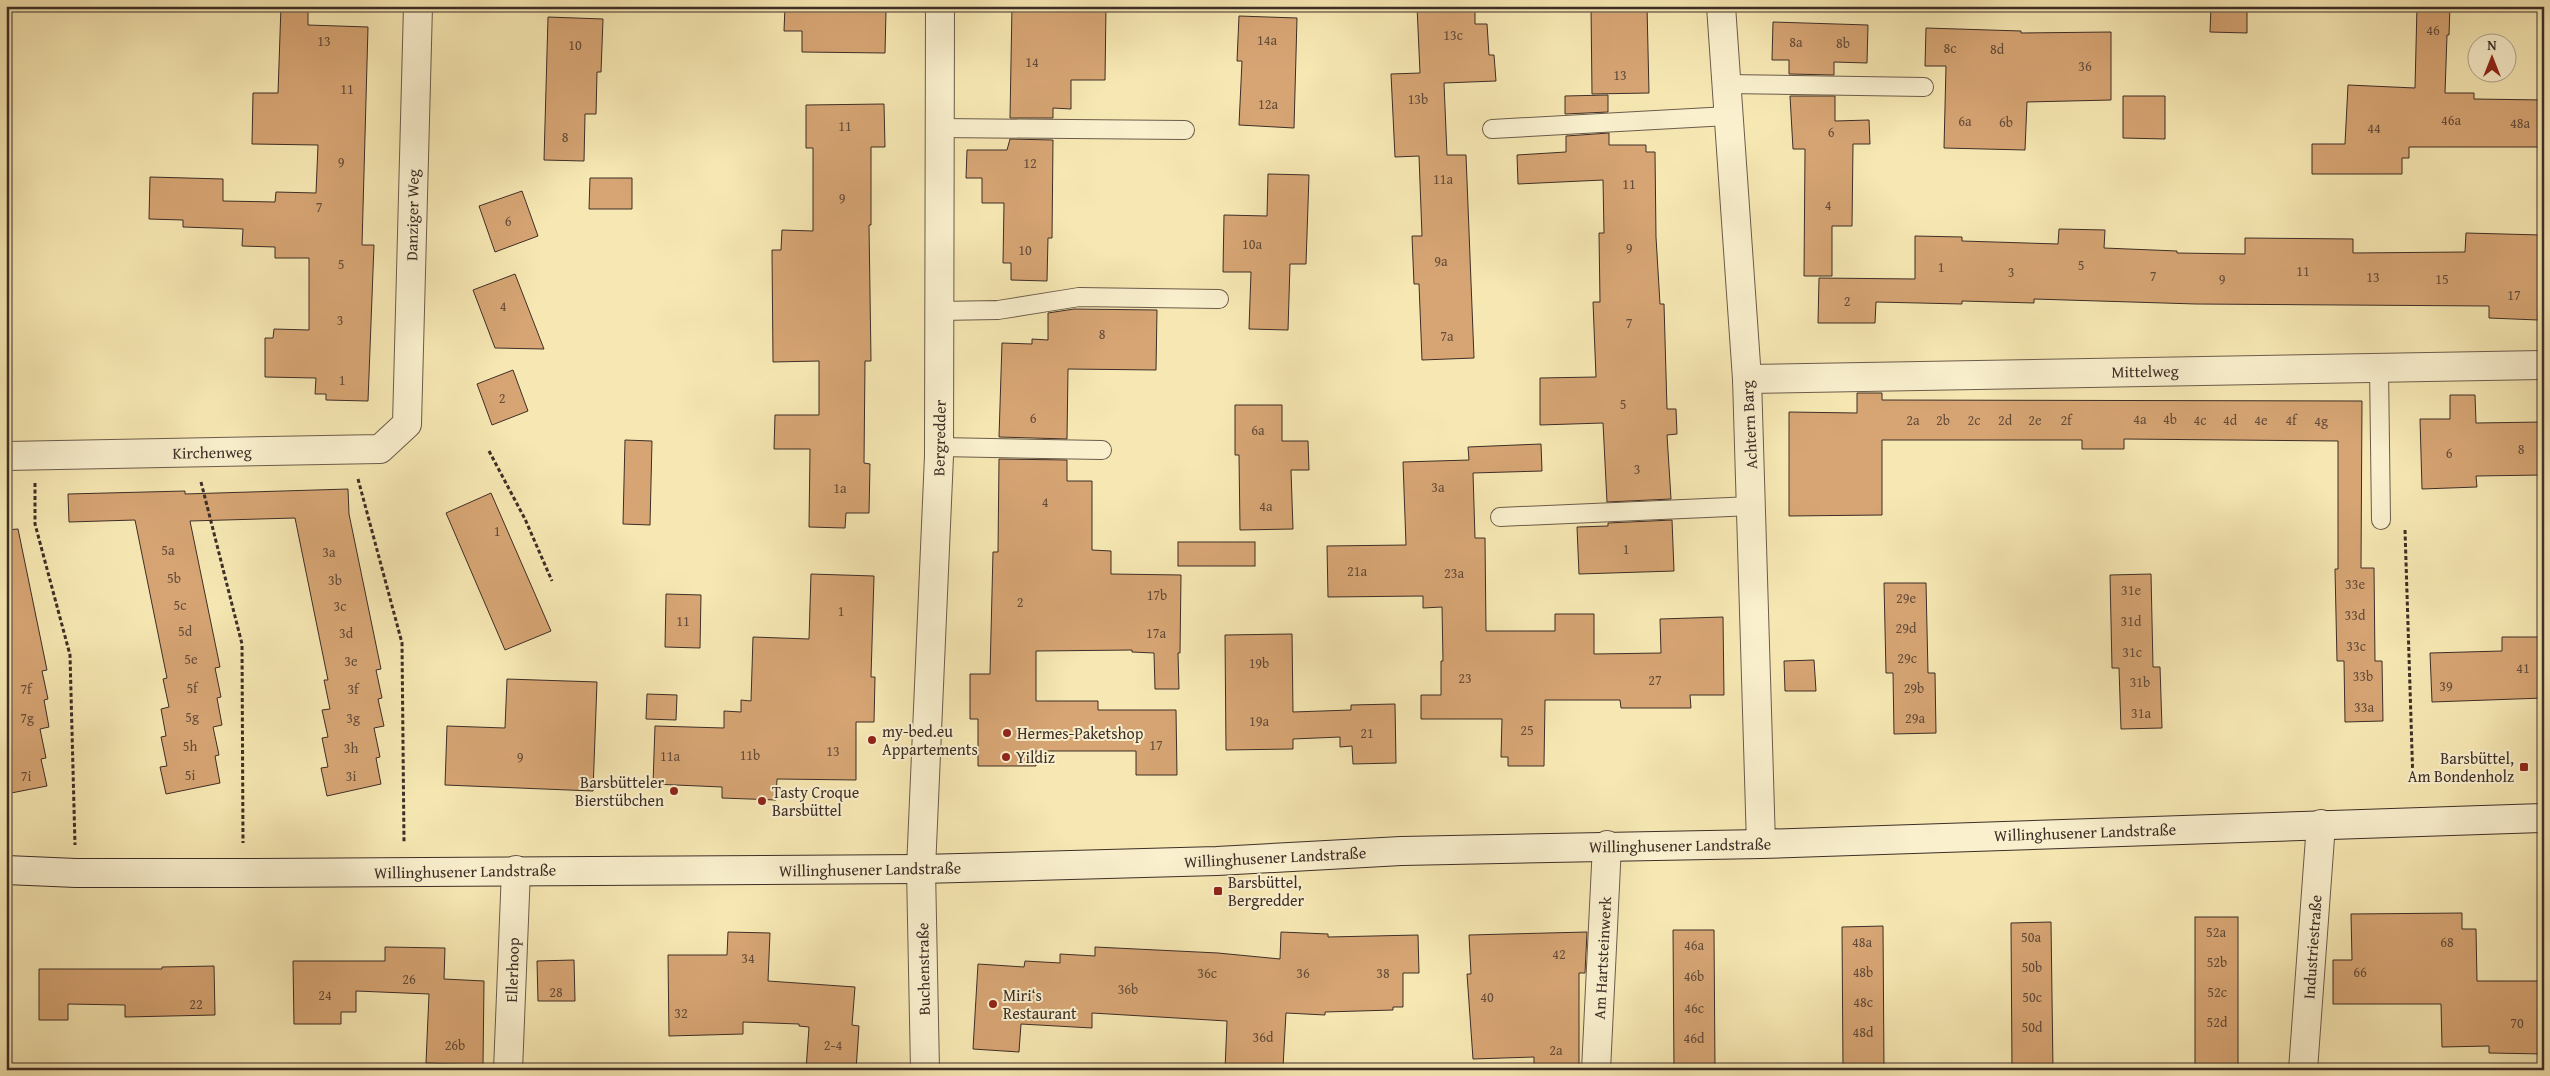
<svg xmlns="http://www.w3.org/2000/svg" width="2550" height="1076" font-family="'Gentium Book Plus',serif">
<rect width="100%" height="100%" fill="#f7e8b3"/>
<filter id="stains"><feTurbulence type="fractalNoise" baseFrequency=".004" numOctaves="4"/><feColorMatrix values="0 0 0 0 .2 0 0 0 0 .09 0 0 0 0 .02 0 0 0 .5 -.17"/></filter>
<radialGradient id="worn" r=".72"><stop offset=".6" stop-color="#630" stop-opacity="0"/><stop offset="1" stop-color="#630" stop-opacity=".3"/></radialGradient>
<!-- building -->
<g fill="#d7a574" stroke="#3d2e27">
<path d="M281,6H308V25L368,27L362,245H374L368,401L326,400V394H315L316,378L265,377V338H273L274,329L309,330V258H275V247L242,246L243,229L183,227V220L149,219L150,177L223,179V201L275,202L276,192L316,193L318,145L252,144L253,93H278Z"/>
<path d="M785,6H856V11H886L885,53L802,52V31H784Z"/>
<path d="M1012,6H1106L1105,80H1071V109L1053,108V118H1010Z"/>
<path d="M1417,6H1475V24H1487L1489,55H1494L1496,81L1444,83L1447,155H1466L1474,358L1422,360L1419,284H1414L1412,236H1422L1419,156L1395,157L1391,74L1420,73Z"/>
<path d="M1591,6H1647L1649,93L1592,94Z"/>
<path d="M2211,6H2247V33L2210,32Z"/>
<path d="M2417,6H2450L2449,35H2447L2445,93H2474V99L2544,100V147H2409V158H2402V174H2312V144H2345L2348,85L2415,88Z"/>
<path d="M1239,16L1297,18L1294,128L1239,125L1242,61H1237Z"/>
<path d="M548,17L603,19L601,72H597L596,114H585L584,161L544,160Z"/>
<path d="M1773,22L1868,25L1867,63L1834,62V75L1789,74V60H1772Z"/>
<path d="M1926,28L2021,31V33L2111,32V100L2027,102L2025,150L1944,148L1946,66H1925Z"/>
<path d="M1608,95V112L1565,114V96Z"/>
<path d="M1790,96H1835V121L1869,120L1870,144H1853L1852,226H1832V276H1804L1805,149H1793Z"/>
<path d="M2123,96H2165V139L2123,138Z"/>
<path d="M884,104L885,147H871V225H869L871,361H865L864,463L870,464L869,513H846L845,528L809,527L810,449H774L775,415H819V361L773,362L772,250H781L782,230L813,231V148H806V105Z"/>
<path d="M1609,133V145H1646V152H1655L1656,237L1660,304H1664L1667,409H1676L1677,434L1667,435L1671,499L1607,502L1603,423L1540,425V378L1596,377L1593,302H1600L1599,233H1604L1603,180L1518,184L1517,155L1566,152V136Z"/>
<path d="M1010,139L1053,140L1052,238H1048L1047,281L1011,280V263H1003L1004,203H982V178H966L967,150H1007Z"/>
<path d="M1268,174L1309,175L1306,264H1290L1288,330L1249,329L1251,272H1223L1224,215L1267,216Z"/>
<path d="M590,178H632V209H589Z"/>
<path d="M522,191L538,236L495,252L479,206Z"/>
<path d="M2059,229L2105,230L2104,248L2177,251V253L2245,254V238L2353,239V253L2465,252L2466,233L2541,235L2538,320L2489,318V306L2196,304L2034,299V303L1962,301V304L1876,302L1875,323H1818L1819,278L1915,279V236L1962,237V241L2058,244Z"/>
<path d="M515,274L544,349L495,348L473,290Z"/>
<path d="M1074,309L1157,310L1156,370L1068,369L1067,439L999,437L1002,343L1032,344V339L1048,340V313Z"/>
<path d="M513,370L528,411L492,425L477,384Z"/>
<path d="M1857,393H1882V400L2362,401L2361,568H2374L2375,661H2382L2383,721L2345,722L2344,661H2337L2335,569H2338V441L2124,439V449H2082V440H1882V515L1789,516V412L1857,413Z"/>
<path d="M2450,395H2475L2476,423L2544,422V475L2476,476L2477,487L2422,489L2420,419H2450Z"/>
<path d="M1235,405H1282V441H1308L1309,470H1291L1293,529L1240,530L1239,455H1235Z"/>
<path d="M625,440L652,441L650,525L623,524Z"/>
<path d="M1541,444L1542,471L1473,473L1475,538H1485L1486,631H1555V614H1594V654L1661,653L1660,619L1723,617L1724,695H1690L1691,708H1621L1620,700H1545L1544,766H1508V757H1501L1502,719H1421V695H1441V661H1443L1442,607L1423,608V596L1328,597L1327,546L1406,545L1403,462L1469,460L1468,447Z"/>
<path d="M999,459L1067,460V481H1092V550L1111,551V574L1181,575L1180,653H1178L1179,689H1155L1154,653L1132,652V650L1036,651V701H1098V710H1176L1177,775H1136V751H1036V766H978V719H970V674H990L993,552H998Z"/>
<path d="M348,489L349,514L381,669L376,670L382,698L378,699L384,726L374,728L380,757L376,758L381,784L327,796L321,768L328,767L322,738L328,737L322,710L330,709L324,680H328L295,518L190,521L220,667L215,668L221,697L217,698L222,725L213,727L219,755L215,756L220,783L166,794L160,767L167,766L161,737L166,736L161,709L169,707L163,679L167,678L135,520L69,522L68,494L185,491V494Z"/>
<path d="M491,493L551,631L505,650L446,513Z"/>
<path d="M1672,520L1674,571L1579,574L1577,527L1608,526V523Z"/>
<path d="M18,529L47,670L42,671L48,699L44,700L49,727L40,729L46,758L41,759L47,786L6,794V530Z"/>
<rect x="1178" y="542" width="77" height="24"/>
<path d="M811,574L874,576L871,677H875L874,722H856V780L777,779L776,800L722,798V787L653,784L655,726L724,728V711L741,712V700L751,701L753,637L809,639Z"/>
<path d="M2151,574L2153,667H2160L2162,728L2121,729L2119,668H2112L2110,575Z"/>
<path d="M1884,583H1926L1928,673H1935L1936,733L1894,734L1893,673H1886Z"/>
<path d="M666,594L701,595L700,648L665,647Z"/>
<path d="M1292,634L1293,712L1351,710V705L1395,704L1396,763L1353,764L1352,746L1340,747V737L1293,739V749L1226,750L1225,635Z"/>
<path d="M2502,637H2544V698L2432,702L2430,653L2502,651Z"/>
<path d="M1814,660L1816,691H1785L1784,661Z"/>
<path d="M507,679L597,682L593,791L445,785L447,726L505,728Z"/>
<path d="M647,694L677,695L676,720L646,719Z"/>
<path d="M2462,913V929H2476L2477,981H2544V1054L2489,1053V1046L2442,1047L2441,1004H2333V960H2352L2351,914Z"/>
<rect x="2195" y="917" width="43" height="150"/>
<path d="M2051,922L2053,1070H2012L2011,923Z"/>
<path d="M1883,926L1884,1070H1843L1842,927Z"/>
<path d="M1673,930H1714L1715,1070H1674Z"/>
<path d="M728,932L770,933L768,981L855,987L852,1025L859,1026L856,1070H806L809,1027L799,1026V1024L743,1022V1034L669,1036L668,955H727Z"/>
<path d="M1281,932L1328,934V937L1418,935L1419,973H1403V1007H1393V1010L1325,1012V1015L1286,1013L1283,1067H1272V1070H1225L1227,1021L1092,1013V1028L1021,1024L1019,1052L973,1049L978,964L1024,967L1025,961L1060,963V954L1095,956V947L1218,953L1280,959Z"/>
<path d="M1587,932L1585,973H1579V1070H1534V1057L1473,1059L1467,974H1471L1469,935Z"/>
<path d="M385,947L445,948L444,979L484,981L483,1065L426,1063L429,994L356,991V1012H341V1024H294L293,961H385Z"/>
<path d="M574,960L575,1001H538L537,961Z"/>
<path d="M214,966L215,1015L125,1017V1005L68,1004V1020H39V969H162V967Z"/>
</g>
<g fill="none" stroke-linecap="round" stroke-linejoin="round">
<!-- lane casing -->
<g stroke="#6c5c4a" stroke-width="20">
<g id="lane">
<path d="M1726,84L1924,87"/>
<path d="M940,128L1185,130"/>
<path d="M1492,129L1728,116"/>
<path d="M939,311L998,310L1079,297L1219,299"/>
<path d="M2379,367L2381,520"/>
<path d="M939,447L1102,450"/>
<path d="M1500,517L1752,506"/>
</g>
</g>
<!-- street casing -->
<g stroke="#6c5c4a" stroke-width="30">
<g id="street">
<path d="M1721,6L1747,379L1761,844"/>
<path d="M1747,379L2544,365"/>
<path d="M6,456L380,449L407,424L418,6"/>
<path d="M508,1070L516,870"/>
<path d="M925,1070L921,869L939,456L940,6"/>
<path d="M1596,1070L1607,845"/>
<path d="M2303,1070L2321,824"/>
</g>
</g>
<!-- secondary casing -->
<g stroke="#3d2e27" stroke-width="30">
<path id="secondary" d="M6,870L76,873H243L921,869L1217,861L1401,851L1761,844L2544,818"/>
</g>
<!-- path -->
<g stroke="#3d2e27" stroke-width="3" stroke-dasharray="4 2.5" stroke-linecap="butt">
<path d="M489,451L525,519L552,581"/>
<path d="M358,479L402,643L404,842"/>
<path d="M201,482L242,644L243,843"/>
<path d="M35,483V524L70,655L75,845"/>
<path d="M2405,530L2413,783"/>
</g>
<!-- lane -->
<use href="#lane" stroke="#faf0ce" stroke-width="18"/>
<!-- street -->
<use href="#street" stroke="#faf0ce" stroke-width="28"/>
<!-- secondary -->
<use href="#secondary" stroke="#faf0ce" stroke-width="28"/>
</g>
<!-- markers -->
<g fill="#8f2418" stroke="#faf0ce" stroke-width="2">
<circle cx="1007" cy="733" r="5"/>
<circle cx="872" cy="740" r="5"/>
<circle cx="1006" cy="757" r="5"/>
<rect x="2519" y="762" width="10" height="10" rx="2.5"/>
<circle cx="674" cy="791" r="5"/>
<circle cx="762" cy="801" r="5"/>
<rect x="1213" y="886" width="10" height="10" rx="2.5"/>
<circle cx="993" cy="1004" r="5"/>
</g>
<g text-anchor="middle" stroke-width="4" stroke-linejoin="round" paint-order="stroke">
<!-- number labels -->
<g font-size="14" fill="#644c3a">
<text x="2433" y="35">46</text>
<text x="1453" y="40">13c</text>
<text x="1267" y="45">14a</text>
<text x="324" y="46">13</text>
<text x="1796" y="47">8a</text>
<text x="1843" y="48">8b</text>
<text x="575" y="50">10</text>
<text x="1950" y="53">8c</text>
<text x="1997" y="54">8d</text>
<text x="1032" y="67">14</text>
<text x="2085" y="71">36</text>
<text x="1620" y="80">13</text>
<text x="347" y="94">11</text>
<text x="1418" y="104">13b</text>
<text x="1268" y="109">12a</text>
<text x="2451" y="125">46a</text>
<text x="1965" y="126">6a</text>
<text x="2006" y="127">6b</text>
<text x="2520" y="128">48a</text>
<text x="845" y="131">11</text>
<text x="2374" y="133">44</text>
<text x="1831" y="137">6</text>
<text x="565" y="142">8</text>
<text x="341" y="167">9</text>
<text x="1030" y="168">12</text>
<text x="1443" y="184">11a</text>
<text x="1629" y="189">11</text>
<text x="842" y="203">9</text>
<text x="1828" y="210">4</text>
<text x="319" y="212">7</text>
<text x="508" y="226">6</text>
<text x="1252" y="249">10a</text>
<text x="1629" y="253">9</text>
<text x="1025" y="255">10</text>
<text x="1441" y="266">9a</text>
<text x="341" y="269">5</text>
<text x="2081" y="270">5</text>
<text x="1941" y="272">1</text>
<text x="2303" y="276">11</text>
<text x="2011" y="277">3</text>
<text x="2153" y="281">7</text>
<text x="2373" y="282">13</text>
<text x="2222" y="284">9</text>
<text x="2442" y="284">15</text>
<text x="2514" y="300">17</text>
<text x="1847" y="306">2</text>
<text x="503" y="311">4</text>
<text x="340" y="325">3</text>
<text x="1629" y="328">7</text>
<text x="1102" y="339">8</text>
<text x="1447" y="341">7a</text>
<text x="342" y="385">1</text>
<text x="502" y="403">2</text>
<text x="1623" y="409">5</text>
<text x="1033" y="423">6</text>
<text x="2140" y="424">4a</text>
<text x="2170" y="424">4b</text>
<text x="1913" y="425">2a</text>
<text x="1943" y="425">2b</text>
<text x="1974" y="425">2c</text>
<text x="2005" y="425">2d</text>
<text x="2035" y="425">2e</text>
<text x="2066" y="425">2f</text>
<text x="2200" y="425">4c</text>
<text x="2230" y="425">4d</text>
<text x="2261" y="425">4e</text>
<text x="2291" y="425">4f</text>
<text x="2321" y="426">4g</text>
<text x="1258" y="435">6a</text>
<text x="2521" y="454">8</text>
<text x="2449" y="458">6</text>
<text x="1637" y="474">3</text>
<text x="1438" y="492">3a</text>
<text x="840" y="493">1a</text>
<text x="1045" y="507">4</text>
<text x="1266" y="511">4a</text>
<text x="497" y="536">1</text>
<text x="1626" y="554">1</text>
<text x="168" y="555">5a</text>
<text x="329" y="557">3a</text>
<text x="1357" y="576">21a</text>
<text x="1454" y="578">23a</text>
<text x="174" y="583">5b</text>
<text x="335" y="585">3b</text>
<text x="2355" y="589">33e</text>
<text x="2131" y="595">31e</text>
<text x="1157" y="600">17b</text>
<text x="1906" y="603">29e</text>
<text x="1020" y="607">2</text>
<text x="180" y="610">5c</text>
<text x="340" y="611">3c</text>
<text x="841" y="616">1</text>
<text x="2355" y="620">33d</text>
<text x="683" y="626">11</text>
<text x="2131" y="626">31d</text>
<text x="1906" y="633">29d</text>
<text x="185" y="636">5d</text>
<text x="346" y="638">3d</text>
<text x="1156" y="638">17a</text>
<text x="2356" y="651">33c</text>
<text x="2132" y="657">31c</text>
<text x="1907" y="663">29c</text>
<text x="191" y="664">5e</text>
<text x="351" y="666">3e</text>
<text x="1259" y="668">19b</text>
<text x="2523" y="673">41</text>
<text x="2363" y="681">33b</text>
<text x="1465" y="683">23</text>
<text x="1655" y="685">27</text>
<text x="2140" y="687">31b</text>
<text x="2446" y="691">39</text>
<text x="192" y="693">5f</text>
<text x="1914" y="693">29b</text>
<text x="26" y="694">7f</text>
<text x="353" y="694">3f</text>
<text x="2364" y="712">33a</text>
<text x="2141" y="718">31a</text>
<text x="192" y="722">5g</text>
<text x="27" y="723">7g</text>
<text x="353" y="723">3g</text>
<text x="1915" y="723">29a</text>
<text x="1259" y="726">19a</text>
<text x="1527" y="735">25</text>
<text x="1367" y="738">21</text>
<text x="1156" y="750">17</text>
<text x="190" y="751">5h</text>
<text x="351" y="753">3h</text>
<text x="833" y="756">13</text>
<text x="750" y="760">11b</text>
<text x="670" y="761">11a</text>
<text x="520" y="762">9</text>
<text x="190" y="780">5i</text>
<text x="26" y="781">7i</text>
<text x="351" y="781">3i</text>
<text x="2216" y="937">52a</text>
<text x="2031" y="942">50a</text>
<text x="1862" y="947">48a</text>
<text x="2447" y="947">68</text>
<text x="1694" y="950">46a</text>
<text x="1559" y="959">42</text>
<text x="748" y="963">34</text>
<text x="2217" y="967">52b</text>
<text x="2032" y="972">50b</text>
<text x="1863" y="977">48b</text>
<text x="2360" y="977">66</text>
<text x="1207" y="978">36c</text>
<text x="1303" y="978">36</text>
<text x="1383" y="978">38</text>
<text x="1694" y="981">46b</text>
<text x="409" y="984">26</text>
<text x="1128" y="994">36b</text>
<text x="556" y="997">28</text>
<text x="2217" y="997">52c</text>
<text x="325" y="1000">24</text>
<text x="1487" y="1002">40</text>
<text x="2032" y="1002">50c</text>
<text x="1863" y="1007">48c</text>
<text x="196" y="1009">22</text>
<text x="1694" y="1013">46c</text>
<text x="681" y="1018">32</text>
<text x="2217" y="1027">52d</text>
<text x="2517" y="1028">70</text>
<text x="2032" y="1032">50d</text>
<text x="1863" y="1037">48d</text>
<text x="1263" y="1042">36d</text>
<text x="1694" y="1043">46d</text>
<text x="455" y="1050">26b</text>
<text x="833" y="1050">2-4</text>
<text x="1556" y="1055">2a</text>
</g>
<!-- street labels -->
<g font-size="16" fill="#3d2e27" stroke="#faf0ce">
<text transform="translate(412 215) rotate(-89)" y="6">Danziger Weg</text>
<text transform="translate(2145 371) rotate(-1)" y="6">Mittelweg</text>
<text transform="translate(1749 425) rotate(-93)" y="6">Achtern Barg</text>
<text transform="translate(939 438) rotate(-89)" y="6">Bergredder</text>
<text transform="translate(212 452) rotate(-1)" y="6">Kirchenweg</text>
<text transform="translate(2085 832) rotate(-2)" y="6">Willinghusener Landstraße</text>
<text transform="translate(1680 845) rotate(-1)" y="6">Willinghusener Landstraße</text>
<text transform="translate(1275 857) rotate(-3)" y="6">Willinghusener Landstraße</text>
<text transform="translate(870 869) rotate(-1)" y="6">Willinghusener Landstraße</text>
<text transform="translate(465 871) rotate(-1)" y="6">Willinghusener Landstraße</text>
<text transform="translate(2312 947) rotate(-86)" y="6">Industriestraße</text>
<text transform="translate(1602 958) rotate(-87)" y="6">Am Hartsteinwerk</text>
<text transform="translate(923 969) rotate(-91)" y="6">Buchenstraße</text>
<text transform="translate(512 970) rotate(-88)" y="6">Ellerhoop</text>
</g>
<!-- poi labels -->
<g font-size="16" fill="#3d2e27" stroke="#faf0ce" text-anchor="start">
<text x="882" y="737">my-bed.eu<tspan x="882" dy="18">Appartements</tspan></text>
<text x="1017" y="739">Hermes-Paketshop</text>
<text x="1016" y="763">Yildiz</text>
<text x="2514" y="764" text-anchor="end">Barsbüttel,<tspan x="2514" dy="18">Am Bondenholz</tspan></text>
<text x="664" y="788" text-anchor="end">Barsbütteler<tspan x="664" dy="18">Bierstübchen</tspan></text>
<text x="772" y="798">Tasty Croque<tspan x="772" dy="18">Barsbüttel</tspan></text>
<text x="1228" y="888">Barsbüttel,<tspan x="1228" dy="18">Bergredder</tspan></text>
<text x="1003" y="1001">Miri‘s<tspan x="1003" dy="18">Restaurant</tspan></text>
</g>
</g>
<!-- margin -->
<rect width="2550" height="1076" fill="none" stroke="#f7e8b3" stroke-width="25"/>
<rect x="8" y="8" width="2535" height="1061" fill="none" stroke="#3d2e27" stroke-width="2.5"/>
<rect x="12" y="12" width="2525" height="1051" fill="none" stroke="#3d2e27"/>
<!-- north arrow -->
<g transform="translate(2492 58)"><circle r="24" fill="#faf0ce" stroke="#aea28b"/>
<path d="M0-4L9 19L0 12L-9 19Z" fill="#8f2418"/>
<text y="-8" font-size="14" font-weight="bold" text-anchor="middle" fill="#3d2e27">N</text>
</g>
<rect width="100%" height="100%" filter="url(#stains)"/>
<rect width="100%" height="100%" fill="url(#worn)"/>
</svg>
